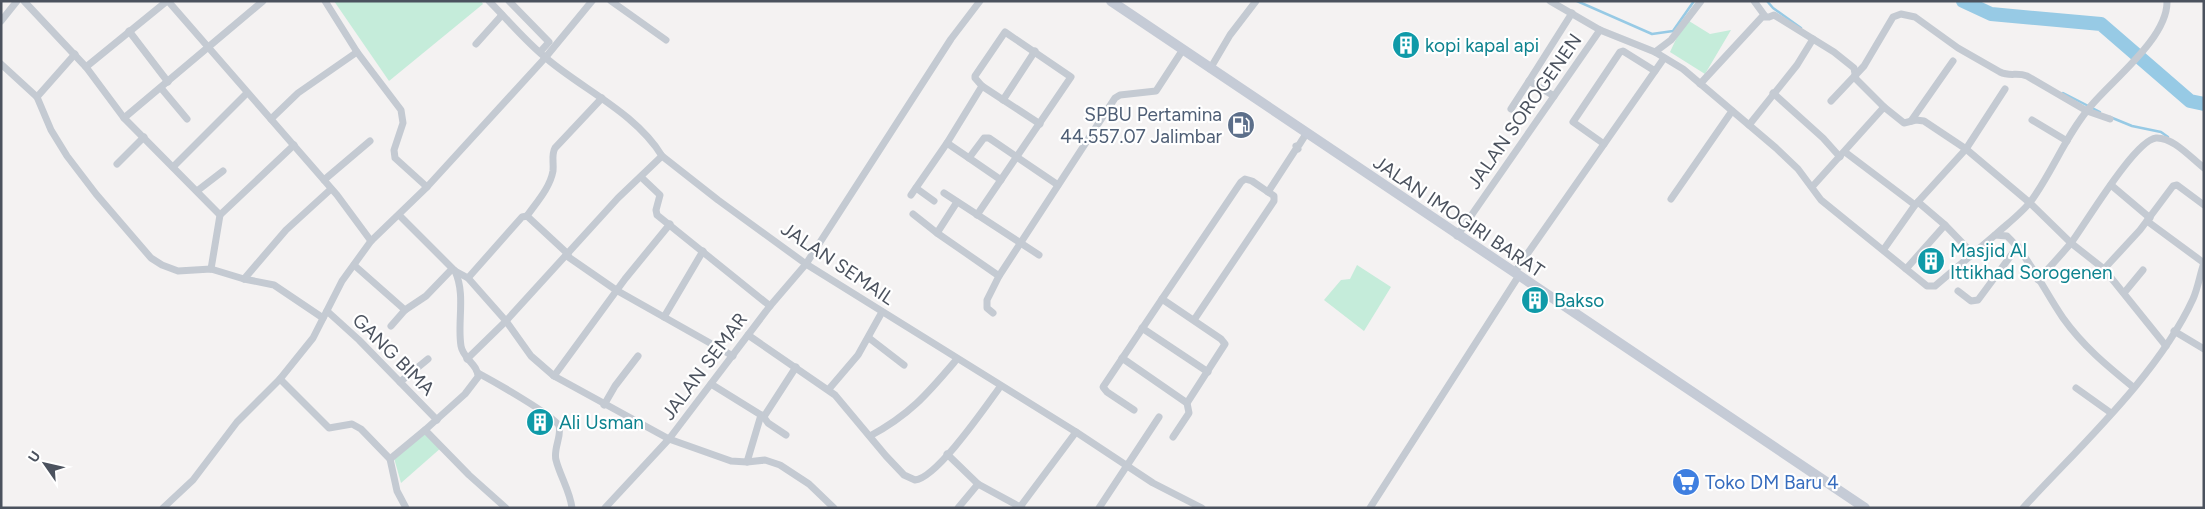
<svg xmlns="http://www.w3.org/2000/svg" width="2205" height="509" font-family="Figtree,sans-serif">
<rect width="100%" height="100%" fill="#f4f2f2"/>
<!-- green -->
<g fill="#c5ecda">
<path d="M334,1H481L483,4L389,81Z"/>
<path d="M1689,21L1710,34L1731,30L1705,74L1670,52L1678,35Z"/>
<path d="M1357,265L1391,287L1364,331L1324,300L1341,280L1350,279Z"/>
<path d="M425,432L442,447L401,483L394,458Z"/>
</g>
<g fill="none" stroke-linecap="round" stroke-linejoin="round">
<!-- stream -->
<g stroke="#97cae5" stroke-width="2.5">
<path d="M1577,1L1652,34L1673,31L1694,1"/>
<path d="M1767,1L1773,8L1801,28"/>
<path d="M2063,93L2100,112"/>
<path d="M2110,117L2132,126L2161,132L2168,137"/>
</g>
<!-- river -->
<path stroke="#97cae5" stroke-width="14" d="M1963,1L1991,14L2101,24L2190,101L2204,104"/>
<!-- street -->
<g stroke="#c4cad2" stroke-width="7">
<path d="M24,1L86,67L124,118L220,215L211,269"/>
<path d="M168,1L337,195L371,241"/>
<path d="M325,1L357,52L401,110L403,123L394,150L395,158L427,187"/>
<path d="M489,1C508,20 525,41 546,58C582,89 636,113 662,156L718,200L806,264L1076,432L1153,483L1202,508"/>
<path d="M509,1L549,42L540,52"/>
<path d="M611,1L666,40"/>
<path d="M1550,1L1600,30L1655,52L1683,69L1776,148L1798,169L1821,200L1927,286H1935L1995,235L2007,236C2029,257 2045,292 2063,318C2083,346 2106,365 2133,387"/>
<path d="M1754,1L1765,16"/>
<path d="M1,21L17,1"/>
<path d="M129,31L168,82"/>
<path d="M476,44L502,15"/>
<path d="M1655,52L1671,40L1701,1"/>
<path d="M1,64L37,97L51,130L67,156L96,194L151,258L162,265L178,271L211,269L244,279L274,285L323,318"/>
<path d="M86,67L167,1"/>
<path d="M1210,69L1230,35L1256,1"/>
<path d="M1529,81L1572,13"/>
<path d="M1700,84L1762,17H1769L1774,15L1834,52L1854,68L1856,79L1884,107"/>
<path d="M982,86L1040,124"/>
<path d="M161,88L187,119"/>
<path d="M1773,93L1823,138L1840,157"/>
<path d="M37,97L75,54"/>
<path d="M1003,100L1035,51"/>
<path d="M1831,101L1864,66L1893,17L1901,14L1915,17L1958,48L2000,72C2010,77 2017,72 2027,76L2087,111L2110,119"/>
<path d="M1511,109L1529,81L1554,96"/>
<path d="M124,118L263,1"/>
<path d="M271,119L298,93L357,52"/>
<path d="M2032,120L2067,141"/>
<path d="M1911,121L1953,61"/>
<path d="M1749,125L1797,65L1813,39"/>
<path d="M947,143L969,158"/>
<path d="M1604,144L1573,122L1620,52L1623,51L1655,71"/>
<path d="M1298,149L1296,146L1299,145L1306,134"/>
<path d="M1845,152L1915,205"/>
<path d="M117,164L144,137"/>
<path d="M173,167L247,93"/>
<path d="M641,177L660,195L656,210L657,215L770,306"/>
<path d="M324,180L370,141"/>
<path d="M1001,180L969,158L984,138H989L1058,185"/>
<path d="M2111,185L2150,218"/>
<path d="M1812,187L1884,107L1904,123L1916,120L1924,121L1966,149L2030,203L2071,243L2104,269L2166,346"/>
<path d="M916,188L934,201"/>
<path d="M197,191L223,171"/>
<path d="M1268,192L1296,149"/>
<path d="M944,193L1039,255"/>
<path d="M911,195L947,143L982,86L975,78V76L1005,32L1071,77L977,215"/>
<path d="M1671,199L1732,111"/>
<path d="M1918,202L1945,225L1973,254"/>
<path d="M913,214L937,233L999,276"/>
<path d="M220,215L294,145"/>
<path d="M400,216L455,271L468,278L506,321L531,356L554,376L669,439L731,461L747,462L765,460L780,465L809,484L834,508"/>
<path d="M527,216C536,203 550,188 553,171C554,163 551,155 555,148L602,98"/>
<path d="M2147,221L2204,263"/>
<path d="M937,233L957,202"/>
<path d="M1995,235C2007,224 2022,213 2031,201C2053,171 2066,135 2090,107C2112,80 2168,38 2167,1"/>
<path d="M1457,236L1600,30"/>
<path d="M1884,249L1915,205L1966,149L2005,89"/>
<path d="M567,256L616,290L733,356"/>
<path d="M354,265L405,310L426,296L452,269"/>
<path d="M1906,269L1945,225"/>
<path d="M2104,269L2140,230L2173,186L2177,185L2204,205"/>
<path d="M455,271C466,295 457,322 461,346C463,359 478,364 478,377L465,394L425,430L469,475L506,508"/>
<path d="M1514,273L1662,61"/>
<path d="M468,278L522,217L527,216L568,254"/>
<path d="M244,279L286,230L331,189"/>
<path d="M2038,280C2049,268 2060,256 2071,243C2086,223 2135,140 2156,138C2173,137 2191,158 2204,168"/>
<path d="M1958,291L1971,301L1978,300L2018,246"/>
<path d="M2124,293L2143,270"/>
<path d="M327,311L359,340L437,420"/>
<path d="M993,313L987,308V300L999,276L1115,98L1120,95L1156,91L1182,51"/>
<path d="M664,317L703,251"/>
<path d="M391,326L405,310"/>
<path d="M1142,328L1208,372"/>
<path d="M2174,331L2204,349"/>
<path d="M748,335L835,395L886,456L904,475L915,480C937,478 986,406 1000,387"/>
<path d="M869,338L904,365"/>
<path d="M1122,358L1187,403L1225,344L1221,339L1162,299L1241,182L1245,179L1252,181L1274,196V201L1194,320"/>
<path d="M467,359L506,321L618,198L662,156"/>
<path d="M478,373C491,380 555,416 559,426C562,436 553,449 556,460C560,476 570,491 572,508"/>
<path d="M554,376L625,279L670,224"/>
<path d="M280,379L329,428L352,424L361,429L390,459L397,491L406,508"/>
<path d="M400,382L428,359"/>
<path d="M711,384L761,415H765L796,367"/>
<path d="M2076,388L2111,413"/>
<path d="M829,389L858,355L882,312"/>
<path d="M604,405L615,386L638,356"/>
<path d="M1134,410L1107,392L1103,387L1162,299"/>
<path d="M763,416L768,423L786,435"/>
<path d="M870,436C911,414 928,393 957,359"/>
<path d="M1173,437L1189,413L1187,403"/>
<path d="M947,454L978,484L1022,508"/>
<path d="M390,459L425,430"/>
<path d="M747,462L761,415"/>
<path d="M1020,507L1076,432"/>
<path d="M163,508L193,480L237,422L280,379L313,338L342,281L371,241L427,187L545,58L592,1"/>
<path d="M605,508L669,439L770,306L806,264L951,39L980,1"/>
<path d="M958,508L978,484"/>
<path d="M1099,508L1159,417"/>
<path d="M1370,508L1518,277"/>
<path d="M2023,508C2080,446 2158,375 2193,299C2198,288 2200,274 2204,263"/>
</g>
<!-- secondary -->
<path stroke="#c5cbd6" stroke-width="10" d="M1111,1L1865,508"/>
</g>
<!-- icons -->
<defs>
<g id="building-disc" transform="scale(1.4375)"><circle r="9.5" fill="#0f9aa8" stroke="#fff"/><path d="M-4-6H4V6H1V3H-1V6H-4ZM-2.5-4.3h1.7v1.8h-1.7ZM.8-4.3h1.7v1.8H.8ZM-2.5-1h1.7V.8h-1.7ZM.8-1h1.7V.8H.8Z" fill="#fff"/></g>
<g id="fuel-disc" transform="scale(1.4375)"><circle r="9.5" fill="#5c6f8a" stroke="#fff"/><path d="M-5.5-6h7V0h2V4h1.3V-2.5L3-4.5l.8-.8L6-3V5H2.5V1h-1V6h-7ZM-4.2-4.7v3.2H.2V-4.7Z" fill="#fff"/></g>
<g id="supermarket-disc" transform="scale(1.4375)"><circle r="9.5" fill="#3f7fe0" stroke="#fff"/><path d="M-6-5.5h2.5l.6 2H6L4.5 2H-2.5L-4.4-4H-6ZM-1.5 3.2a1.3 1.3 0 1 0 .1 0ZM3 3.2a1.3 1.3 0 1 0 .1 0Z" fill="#fff"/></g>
</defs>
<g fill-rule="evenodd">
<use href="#building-disc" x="1406" y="45"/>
<use href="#fuel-disc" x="1241" y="125"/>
<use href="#building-disc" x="1931" y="261"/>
<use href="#building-disc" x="1535" y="300"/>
<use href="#building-disc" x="540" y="422"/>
<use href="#supermarket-disc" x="1686" y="482"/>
</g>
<g text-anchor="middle" stroke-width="4.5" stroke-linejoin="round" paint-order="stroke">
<!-- culture labels -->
<g font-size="19" fill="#0d838f" stroke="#fff" text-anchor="start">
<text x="1425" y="52">kopi kapal api</text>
<text x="1950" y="257">Masjid Al<tspan x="1950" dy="22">Ittikhad Sorogenen</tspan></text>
<text x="1554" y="307">Bakso</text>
<text x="559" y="429">Ali Usman</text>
</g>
<!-- street labels -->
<g font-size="19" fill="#4b525e" stroke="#fff">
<text transform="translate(1524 111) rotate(-55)" y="7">JALAN SOROGENEN</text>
<text transform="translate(1459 216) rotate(34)" y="7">JALAN IMOGIRI BARAT</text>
<text transform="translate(838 263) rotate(34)" y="7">JALAN SEMAIL</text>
<text transform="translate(394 354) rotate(45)" y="7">GANG BIMA</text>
<text transform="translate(704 366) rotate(-53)" y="7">JALAN SEMAR</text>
</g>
<!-- service labels -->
<g font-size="19" fill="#4e5e75" stroke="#fff" text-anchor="end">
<text x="1222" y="121">SPBU Pertamina<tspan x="1222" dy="22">44.557.07 Jalimbar</tspan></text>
</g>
<!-- shop labels -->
<g font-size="19" fill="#366cbe" stroke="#fff" text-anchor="start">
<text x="1705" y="489">Toko DM Baru 4</text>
</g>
</g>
<!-- border -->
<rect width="2205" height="509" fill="none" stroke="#4b525e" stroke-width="5"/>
<!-- north arrow -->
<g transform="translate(45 464) rotate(304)" stroke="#ffffff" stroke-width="4" paint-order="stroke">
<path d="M0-4L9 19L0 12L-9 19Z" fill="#4b525e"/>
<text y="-8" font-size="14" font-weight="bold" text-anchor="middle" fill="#4b525e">U</text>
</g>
</svg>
